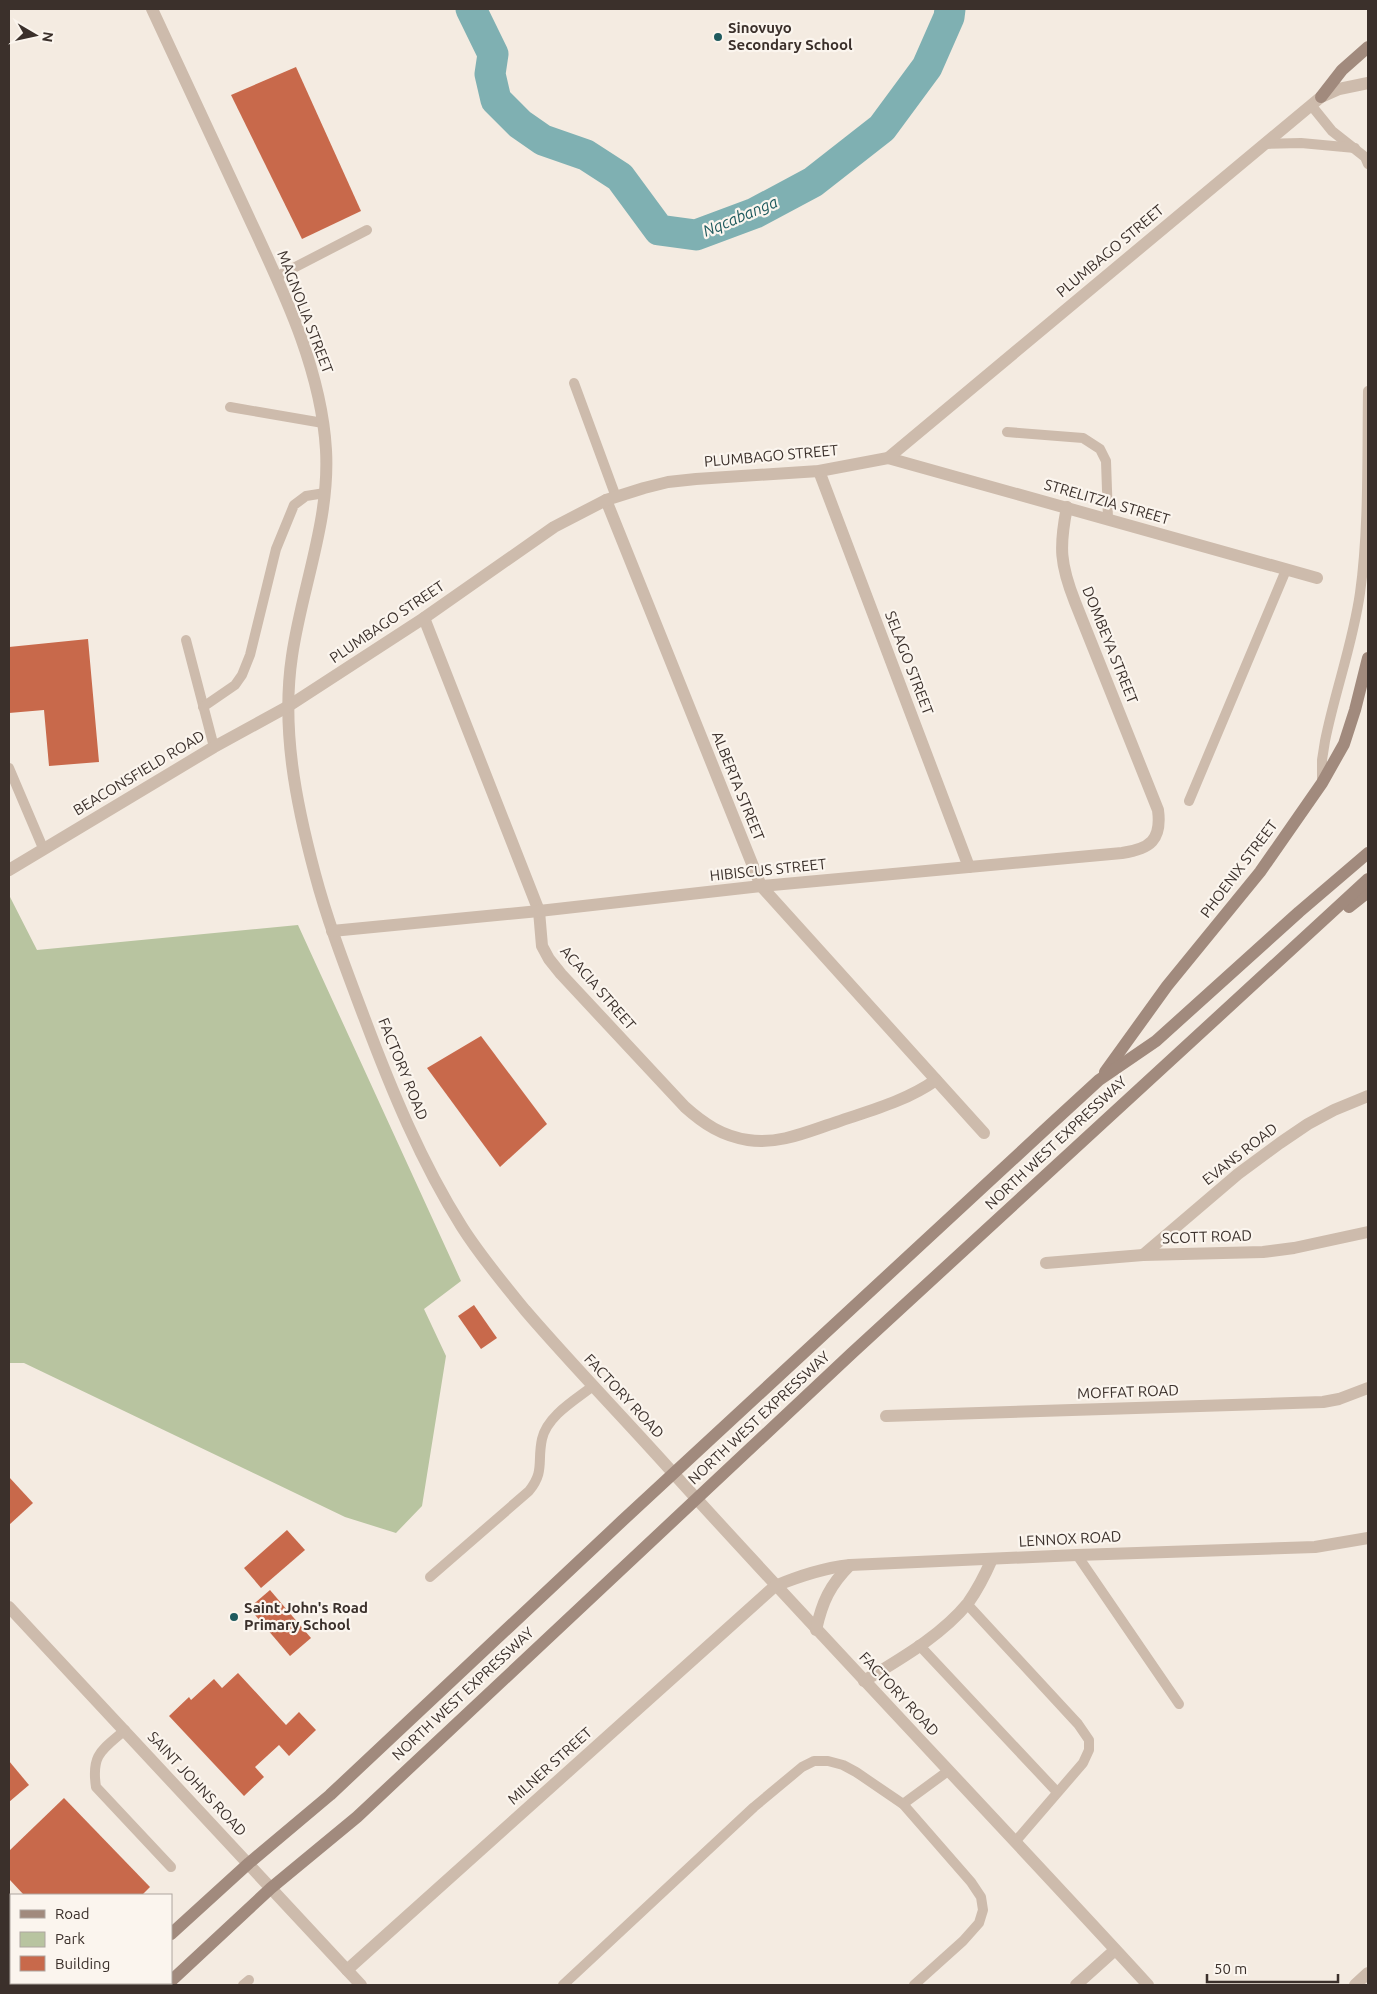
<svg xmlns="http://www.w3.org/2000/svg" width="1377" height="1994" font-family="Ubuntu,sans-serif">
<rect width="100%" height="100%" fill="#f4ebe1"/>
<!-- green -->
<path fill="#b8c4a0" d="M9,895L37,950L298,925L461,1281L424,1309L446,1356L422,1506L396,1533L345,1517L24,1363H9Z"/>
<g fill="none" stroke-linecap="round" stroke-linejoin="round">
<!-- river -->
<path stroke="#7fb0b2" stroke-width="31" d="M471,9L493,54L490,74L496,100L520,124L543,140L586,155L620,177L659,230L696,235L755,213L813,182L882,128L927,67L949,17L950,9"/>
</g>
<!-- building -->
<g fill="#c8694b">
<path d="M296,67L361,211L302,239L231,95Z"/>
<path d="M88,639L99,762L49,766L44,710L9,713V647Z"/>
<path d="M481,1036L547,1124L500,1167L427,1068Z"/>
<path d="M474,1305L497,1338L481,1349L458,1316Z"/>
<path d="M9,1477L33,1503L9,1525Z"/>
<path d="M287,1530L305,1550L261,1588L244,1568Z"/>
<path d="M270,1590L311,1638L290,1656L249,1608Z"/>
<path d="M238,1673L286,1725L299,1712L316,1730L289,1756L279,1745L255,1767L264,1777L244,1796L169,1716L189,1697L191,1700L214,1679L222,1688Z"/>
<path d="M9,1761L29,1785L9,1802Z"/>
<path d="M64,1798L150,1887L142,1895H24L9,1879V1851Z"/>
</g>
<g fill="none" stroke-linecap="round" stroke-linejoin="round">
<!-- service -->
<g stroke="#cdbbac" stroke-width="10">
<path d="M1311,105L1332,131L1365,157L1368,164"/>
<path d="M1264,144L1301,143L1355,148"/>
<path d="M276,277L367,230"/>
<path d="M574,383L616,497"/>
<path d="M230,407L323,423"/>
<path d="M1007,432L1083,438L1100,449L1106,461L1108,519"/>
<path d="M186,640L214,747"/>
<path d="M203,707L235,685L242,675L250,655L276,549L294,505L306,496L325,493"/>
<path d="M9,768L43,848"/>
<path d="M1322,783V760L1325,741C1335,691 1353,643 1360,593C1369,529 1367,456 1368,391"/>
<path d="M1189,801L1286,570"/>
<path d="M1077,1555L1179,1704"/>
<path d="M430,1577L529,1491C545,1471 537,1462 542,1439C547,1416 575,1400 593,1386"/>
<path d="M967,1604L1078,1724L1089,1740V1750L1083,1763L1015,1842"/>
<path d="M919,1645L1057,1792"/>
<path d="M125,1730C102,1750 91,1754 96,1787L171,1867"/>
<path d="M903,1804L948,1771"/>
<path d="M243,1985L249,1980"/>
<path d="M563,1985L754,1807L802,1767L814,1761H828L843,1765L856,1772L903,1804L971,1882L981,1897L983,1910L979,1923L963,1941L914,1985"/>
</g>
<!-- minor -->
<g stroke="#cdbbac" stroke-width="12">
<path d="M152,9C183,76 214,142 245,209C280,285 321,365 326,450C330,521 302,587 292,656C281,729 296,803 315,874C328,923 346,969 364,1017C391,1089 421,1162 462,1227C481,1257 503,1283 525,1310C573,1366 625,1419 674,1474C830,1646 991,1814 1148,1985"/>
<path d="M888,458L1317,578"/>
<path d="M819,471L969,867"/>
<path d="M606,500L761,886L984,1133"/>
<path d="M424,618L539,911L542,946L549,959L561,974L685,1107C704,1124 722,1136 748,1140C779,1145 809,1131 837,1122C872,1110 906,1101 936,1080"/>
<path d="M9,870L214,747L287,707L424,618L554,527L606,500L644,488L668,482L696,479L819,471L888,458L1321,97L1339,89L1368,83"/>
<path d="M332,931L539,911L761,886L1122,853C1150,849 1162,840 1158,810L1075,602C1060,564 1059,547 1067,507"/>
<path d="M1143,1255L1238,1174L1280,1143L1308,1124L1334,1110L1368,1096"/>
<path d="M1046,1263L1143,1255L1263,1252L1294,1248L1368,1232"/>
<path d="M886,1416L1323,1402L1339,1399L1368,1388"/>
<path d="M864,1681C900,1659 941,1636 968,1603C978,1589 985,1575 992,1559"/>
<path d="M1076,1985L1115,1950"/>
<path d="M1355,1985L1368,1973"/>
</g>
<!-- tertiary -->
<g stroke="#cdbbac" stroke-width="12">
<path d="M9,1607L361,1985"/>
<path d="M816,1630C822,1602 830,1585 850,1565"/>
<path d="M347,1970L775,1586C800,1576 823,1568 850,1565L1077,1555L1315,1547L1368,1538"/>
</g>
<!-- secondary -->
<g stroke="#a18a7d" stroke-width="12">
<path d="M1321,97L1342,70L1368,47"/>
<path d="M1349,907L1368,892"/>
<path d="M1105,1072L1167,986L1260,872L1322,783L1344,744L1355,710L1368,658"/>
<path d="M171,1934L249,1863L330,1795L622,1521L1050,1125L1099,1080L1156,1041L1299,912L1368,853"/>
<path d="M171,1981L271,1888L357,1817L851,1354L1368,879"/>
<path d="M115,1985L118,1983"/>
</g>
</g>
<!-- markers -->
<g fill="#1f5a5e" stroke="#fbf5ee" stroke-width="2">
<circle cx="718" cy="37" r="5"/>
<circle cx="234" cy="1617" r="5"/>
</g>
<g text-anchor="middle" stroke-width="4.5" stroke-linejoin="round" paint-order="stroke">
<!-- poi labels -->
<g font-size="15" font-weight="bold" fill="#3b302b" stroke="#fbf5ee" text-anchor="start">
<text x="728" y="33">Sinovuyo<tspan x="728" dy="17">Secondary School</tspan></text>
<text x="244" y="1613">Saint John's Road<tspan x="244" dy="17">Primary School</tspan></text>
</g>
<!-- street labels -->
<g font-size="15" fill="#3b302b" stroke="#fbf5ee">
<text transform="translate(1110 251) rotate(-40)" y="5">PLUMBAGO STREET</text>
<text transform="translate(305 312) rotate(69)" y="5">MAGNOLIA STREET</text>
<text transform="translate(771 456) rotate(-5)" y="5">PLUMBAGO STREET</text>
<text transform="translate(1107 502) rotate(16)" y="5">STRELITZIA STREET</text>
<text transform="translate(387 622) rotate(-34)" y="5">PLUMBAGO STREET</text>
<text transform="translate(1110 645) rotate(68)" y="5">DOMBEYA STREET</text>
<text transform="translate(909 663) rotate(69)" y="5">SELAGO STREET</text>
<text transform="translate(139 773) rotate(-31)" y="5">BEACONSFIELD ROAD</text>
<text transform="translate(738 786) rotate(68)" y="5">ALBERTA STREET</text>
<text transform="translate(1239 869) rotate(-53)" y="5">PHOENIX STREET</text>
<text transform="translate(768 870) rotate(-6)" y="5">HIBISCUS STREET</text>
<text transform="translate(598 988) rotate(49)" y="5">ACACIA STREET</text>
<text transform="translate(403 1069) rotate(68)" y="5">FACTORY ROAD</text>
<text transform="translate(1056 1143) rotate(-43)" y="5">NORTH WEST EXPRESSWAY</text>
<text transform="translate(1240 1154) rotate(-38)" y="5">EVANS ROAD</text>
<text transform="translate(1207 1237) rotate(-2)" y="5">SCOTT ROAD</text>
<text transform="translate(1128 1392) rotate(-2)" y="5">MOFFAT ROAD</text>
<text transform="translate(624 1396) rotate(47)" y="5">FACTORY ROAD</text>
<text transform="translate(759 1418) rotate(-43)" y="5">NORTH WEST EXPRESSWAY</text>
<text transform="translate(1070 1539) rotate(-3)" y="5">LENNOX ROAD</text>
<text transform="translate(463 1694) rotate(-43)" y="5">NORTH WEST EXPRESSWAY</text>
<text transform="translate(899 1694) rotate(47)" y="5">FACTORY ROAD</text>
<text transform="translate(550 1766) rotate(-42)" y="5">MILNER STREET</text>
<text transform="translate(197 1784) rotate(47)" y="5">SAINT JOHNS ROAD</text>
</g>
<!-- water labels -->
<g font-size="16" font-style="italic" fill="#1f5a5e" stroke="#fbf5ee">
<text transform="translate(740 216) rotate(-23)" y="6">Nqcabanga</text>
</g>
</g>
<!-- border -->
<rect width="1377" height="1994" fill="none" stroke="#3b302b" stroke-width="20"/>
<!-- legend -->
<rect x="10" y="1894" width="162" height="90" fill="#fbf5ee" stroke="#aea6a0"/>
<rect x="20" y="1910" width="25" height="8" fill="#a18a7d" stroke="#aea6a0"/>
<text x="55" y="1919" font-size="15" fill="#3b302b">Road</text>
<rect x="20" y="1932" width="25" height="15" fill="#b8c4a0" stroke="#aea6a0"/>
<text x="55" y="1944" font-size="15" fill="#3b302b">Park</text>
<rect x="20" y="1956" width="25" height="15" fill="#c8694b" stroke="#aea6a0"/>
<text x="55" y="1969" font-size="15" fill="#3b302b">Building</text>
<!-- north arrow -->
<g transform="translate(35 35) rotate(99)" stroke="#fbf5ee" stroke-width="4" paint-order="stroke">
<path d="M0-4L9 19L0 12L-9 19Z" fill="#3b302b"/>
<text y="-8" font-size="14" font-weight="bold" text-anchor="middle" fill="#3b302b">N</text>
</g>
<!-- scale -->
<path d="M1207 1974v8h131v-8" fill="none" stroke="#3b302b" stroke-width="2.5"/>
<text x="1214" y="1974" font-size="15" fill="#3b302b" stroke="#fbf5ee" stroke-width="4" paint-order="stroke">50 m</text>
</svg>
